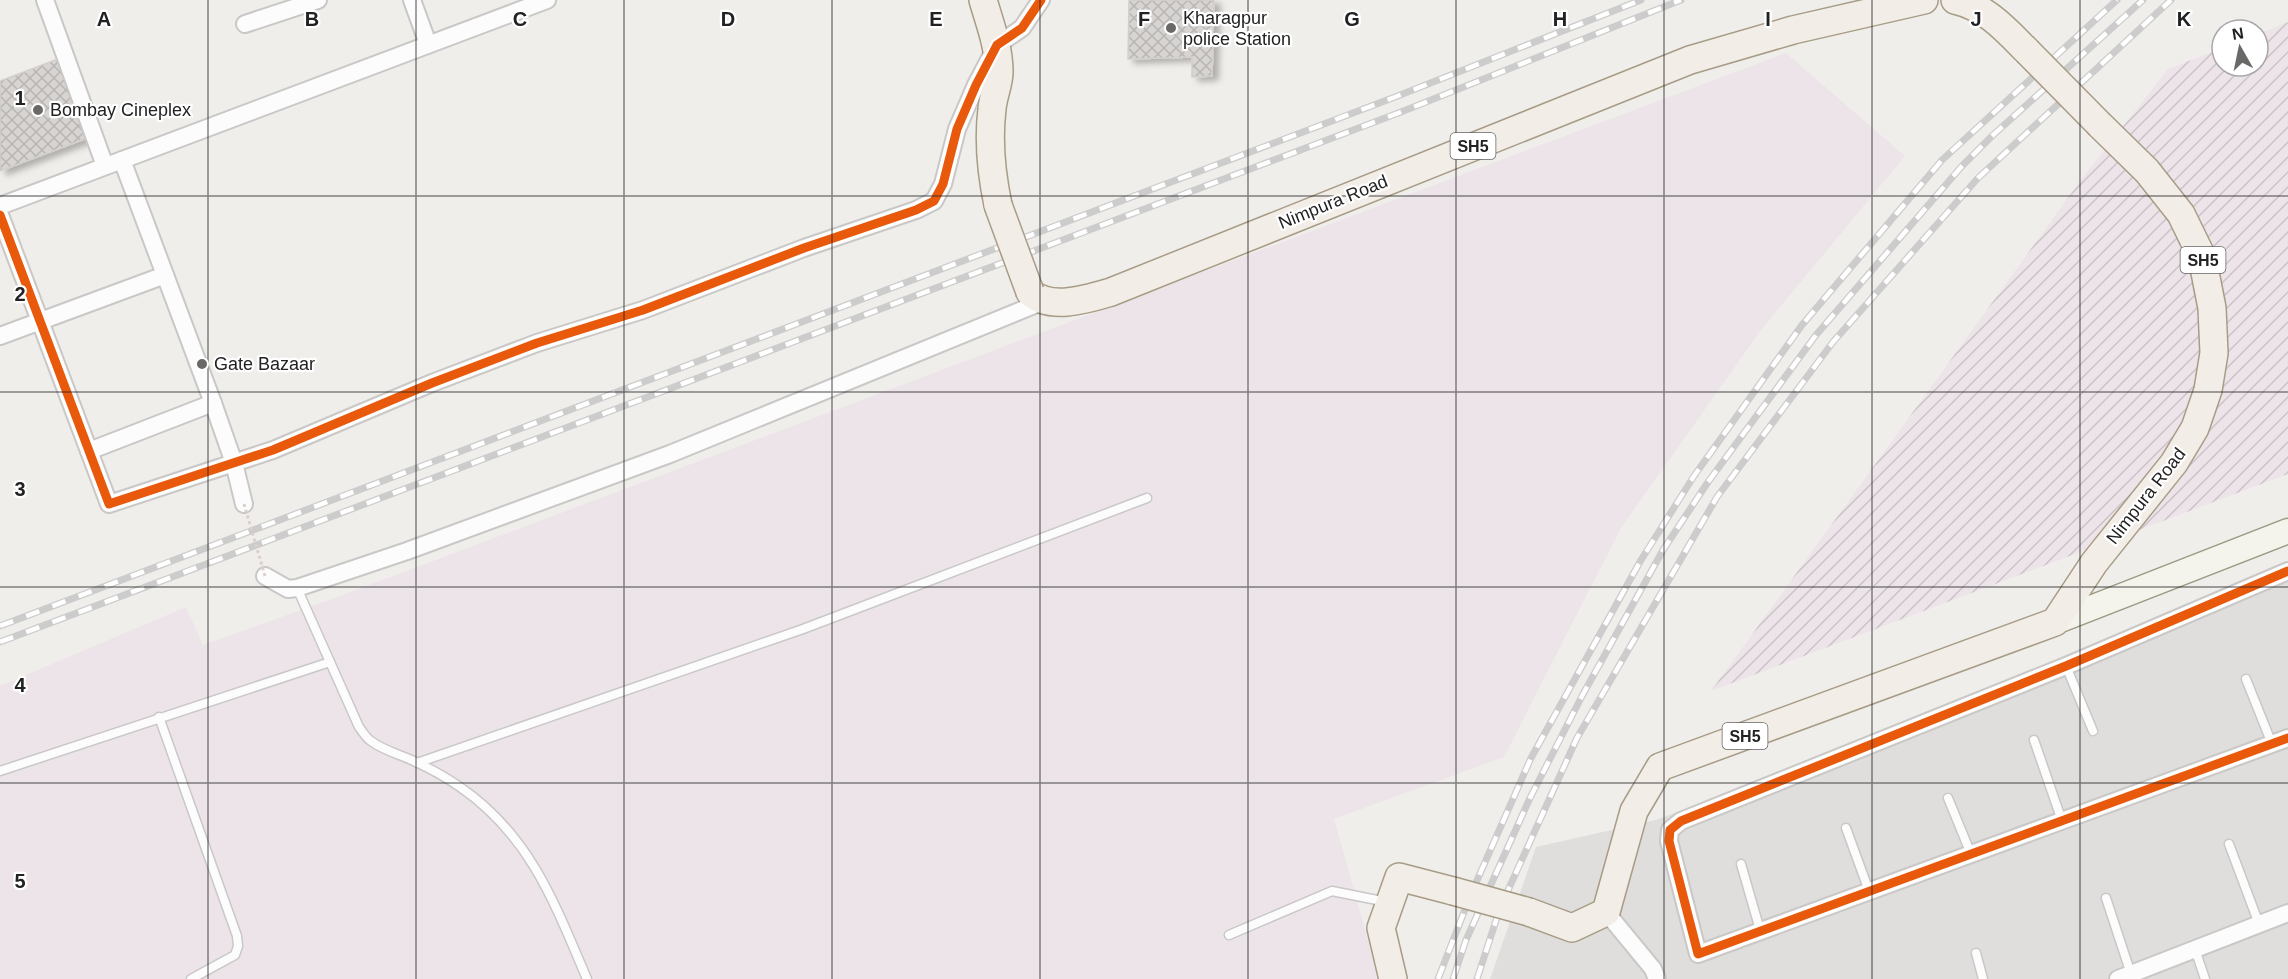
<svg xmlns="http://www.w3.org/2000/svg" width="2288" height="979" font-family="Arial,sans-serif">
<defs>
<pattern id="industrial-furrows" width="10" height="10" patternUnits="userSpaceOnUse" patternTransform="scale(1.5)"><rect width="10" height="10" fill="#ede4e9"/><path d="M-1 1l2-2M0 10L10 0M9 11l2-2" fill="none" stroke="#cbc3c8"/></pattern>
<pattern id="building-cross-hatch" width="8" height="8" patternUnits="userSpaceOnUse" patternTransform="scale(1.5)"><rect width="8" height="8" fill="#d7d4d2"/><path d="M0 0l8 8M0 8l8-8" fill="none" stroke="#b8b6b4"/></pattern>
<filter id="shadow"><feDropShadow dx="6" dy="4" stdDeviation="3" flood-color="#0004"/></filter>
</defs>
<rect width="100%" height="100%" fill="#f0eeeb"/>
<!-- residential -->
<path fill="#dfdedc" d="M2288,582V979H1490L1536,847L1656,820Z"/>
<!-- industrial -->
<path fill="url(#industrial-furrows)" d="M2288,22V474L1711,691L2083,177L2168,69L2222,48V66H2258V34Z"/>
<!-- railway -->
<path fill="#ede4e9" d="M1786,53L1905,156L1761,330L1621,528L1504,757L1334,819L1379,979H0V686L186,607L203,645L329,600Z"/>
<!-- building -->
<g fill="url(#building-cross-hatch)" stroke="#d3d0cc" stroke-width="1.5" filter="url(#shadow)">
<path d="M1129,0H1214L1212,76L1192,77V57L1128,59Z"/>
<path d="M58,59L87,138L0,171V81Z"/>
</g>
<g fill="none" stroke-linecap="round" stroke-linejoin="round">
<!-- lane casing -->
<g stroke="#c9c8c7" stroke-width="11">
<g id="lane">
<path d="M297,588L359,727C363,732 366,738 371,741C384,751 402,755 416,762C431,769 447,778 460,787C530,835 555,904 587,979"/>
<path d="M2066,666L2093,731"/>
<path d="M2246,679L2272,744"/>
<path d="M159,717L237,936L238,946L235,955L191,979"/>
<path d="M2034,740L2062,821"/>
<path d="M417,763L803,629L1147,498"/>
<path d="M0,771L330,662"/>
<path d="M1948,798L1971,854"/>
<path d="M1846,828L1869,891"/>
<path d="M2229,844L2259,924"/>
<path d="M1741,864L1760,930"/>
<path d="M2106,898L2131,974"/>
<path d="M1229,935L1332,891L1387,902"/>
<path d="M2195,949L2205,979"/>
<path d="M1976,953L1983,979"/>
</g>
</g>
<!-- street casing -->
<g stroke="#c9c8c7" stroke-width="20">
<g id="street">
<path d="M45,0L105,166"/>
<path d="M412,0L428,44"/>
<path d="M245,24L318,0"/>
<path d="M122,160L213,403L234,463L244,504"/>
<path d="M0,206L547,0"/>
<path d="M0,215L109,504L273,450L432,383L537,343L643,310L804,248L916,210L934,201L943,184L957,129L976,85L997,45L1022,28L1041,0"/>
<path d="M0,336L165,275"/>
<path d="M89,451L213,403"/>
<path d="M2288,571L2066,666L1681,821L1670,830L1669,841L1698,954L2288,738"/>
<path d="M265,576L288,589L297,588L407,551L670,454L1044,301"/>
<path d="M1606,912L1653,969L1657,979"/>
<path d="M2118,979L2288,913"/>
</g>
</g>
<!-- secondary casing -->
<g stroke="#999a82" stroke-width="27">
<path id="secondary" d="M2055,622L2288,531"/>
</g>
<!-- primary casing -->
<g stroke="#a79c86" stroke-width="30">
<g id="primary">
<path d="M983,0C990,24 999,47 999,72C999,84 993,96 992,109C988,142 991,172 998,205"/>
<path d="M1955,0C1986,7 2006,30 2027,51"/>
<path d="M1030,292C1050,311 1087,299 1111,292L1690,60L1793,30L1924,0"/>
<path d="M1529,912L1572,928L1606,912L1634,811L1660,767L2055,622L2094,563L2174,463L2195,428L2208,390L2214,353L2212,308L2202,257L2181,214L2147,171L2100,125"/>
<path d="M1393,979L1381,928L1399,877L1453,891"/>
</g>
</g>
<!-- lane -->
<use href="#lane" stroke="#fdfcfc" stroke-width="8"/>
<!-- street -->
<use href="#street" stroke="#fdfcfc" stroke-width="16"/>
<!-- secondary -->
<use href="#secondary" stroke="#f4f4ed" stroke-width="24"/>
<!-- primary -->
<use href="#primary" stroke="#f3ede7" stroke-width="27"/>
<!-- rail casing -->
<g stroke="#ccc" stroke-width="7">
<g id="rail">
<path d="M0,626L1395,97L1641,0"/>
<path d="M0,642L1401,112L1681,0"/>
<path d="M1438,979L1471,894L1531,758L1641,560L1694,476L1802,325L1942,160L2117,0"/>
<path d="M1453,979L1466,940L1530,798L1582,696L1663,550L1708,482L1816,335L1962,166L1992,136L2143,0"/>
<path d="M1477,979L1500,908L1577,738L1717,497L1833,342L1978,178L2171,0"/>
</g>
</g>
<!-- rail -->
<use href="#rail" stroke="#fff" stroke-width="4.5" stroke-dasharray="14" stroke-linecap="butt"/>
<!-- primary-bridge casing -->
<g stroke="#a79c86" stroke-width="30" stroke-linecap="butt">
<g id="primary-bridge">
<path d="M2027,51L2100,125"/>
<path d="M998,205L1030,292"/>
<path d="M1453,891L1529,912"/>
</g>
</g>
<!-- path-bridge -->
<path stroke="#dccecd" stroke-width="3" stroke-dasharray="3 3" stroke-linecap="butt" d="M244,504L265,576"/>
<!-- primary-bridge -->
<use href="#primary-bridge" stroke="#f3ede7" stroke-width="27"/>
<!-- cycleway casing -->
<g stroke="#fff" stroke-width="13">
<g id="cycleway">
<path d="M0,215L109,504L273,450L432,383L537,343L643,310L804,248L916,210L934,201L943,184L957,129L976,85L997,45L1022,28L1041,0"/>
<path d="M2288,571L2066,666L1681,821L1670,830L1669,841L1698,954L2288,738"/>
</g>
</g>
<!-- cycleway -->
<use href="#cycleway" stroke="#e8590c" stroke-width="9"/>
</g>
<!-- grid -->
<path fill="none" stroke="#222" stroke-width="1.5" stroke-opacity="0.55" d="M208,0V979M416,0V979M624,0V979M832,0V979M1040,0V979M1248,0V979M1456,0V979M1664,0V979M1872,0V979M2080,0V979M0,196H2288M0,392H2288M0,587H2288M0,783H2288"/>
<!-- markers -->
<g fill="#6a6968" stroke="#fff" stroke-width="2">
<circle cx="1171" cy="28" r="6"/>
<circle cx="38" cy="110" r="6"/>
<circle cx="202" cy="364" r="6"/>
</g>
<g text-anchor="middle" stroke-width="4.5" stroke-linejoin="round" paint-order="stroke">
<!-- shield labels -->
<g fill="#fff" stroke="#646464" stroke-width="1.5">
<rect x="1450.5" y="133" width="45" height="26" rx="4.5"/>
<rect x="2180.5" y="247" width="45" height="26" rx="4.5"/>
<rect x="1722.5" y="723" width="45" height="26" rx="4.5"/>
</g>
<g font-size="16" font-weight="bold" fill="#222">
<text x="1473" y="152">SH5</text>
<text x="2203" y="266">SH5</text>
<text x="1745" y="742">SH5</text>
</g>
<!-- poi labels -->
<g font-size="18" fill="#222" stroke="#fff" text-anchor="start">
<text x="1183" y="24">Kharagpur<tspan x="1183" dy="21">police Station</tspan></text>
<text x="50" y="116">Bombay Cineplex</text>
<text x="214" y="370">Gate Bazaar</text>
</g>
<!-- street labels -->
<g font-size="18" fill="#222" stroke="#fff">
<text transform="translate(1333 202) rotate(-22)" y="6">Nimpura Road</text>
<text transform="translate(2146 496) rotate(-52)" y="6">Nimpura Road</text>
</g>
</g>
<g font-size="20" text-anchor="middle" font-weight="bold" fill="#222" stroke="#fff" stroke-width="4.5" stroke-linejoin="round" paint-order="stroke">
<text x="104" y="26">A</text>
<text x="312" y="26">B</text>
<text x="520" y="26">C</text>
<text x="728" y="26">D</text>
<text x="936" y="26">E</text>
<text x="1144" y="26">F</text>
<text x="1352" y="26">G</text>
<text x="1560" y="26">H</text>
<text x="1768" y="26">I</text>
<text x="1976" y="26">J</text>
<text x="2184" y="26">K</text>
<text x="20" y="105">1</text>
<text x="20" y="301">2</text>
<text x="20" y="496">3</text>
<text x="20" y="692">4</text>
<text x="20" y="888">5</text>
</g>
<!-- north arrow -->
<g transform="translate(2240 48) rotate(351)"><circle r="28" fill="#ffffff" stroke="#a7a7a7" stroke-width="1.5"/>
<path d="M0-4.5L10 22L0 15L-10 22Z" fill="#6a6968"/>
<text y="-9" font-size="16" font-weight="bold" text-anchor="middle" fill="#222222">N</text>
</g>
</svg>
